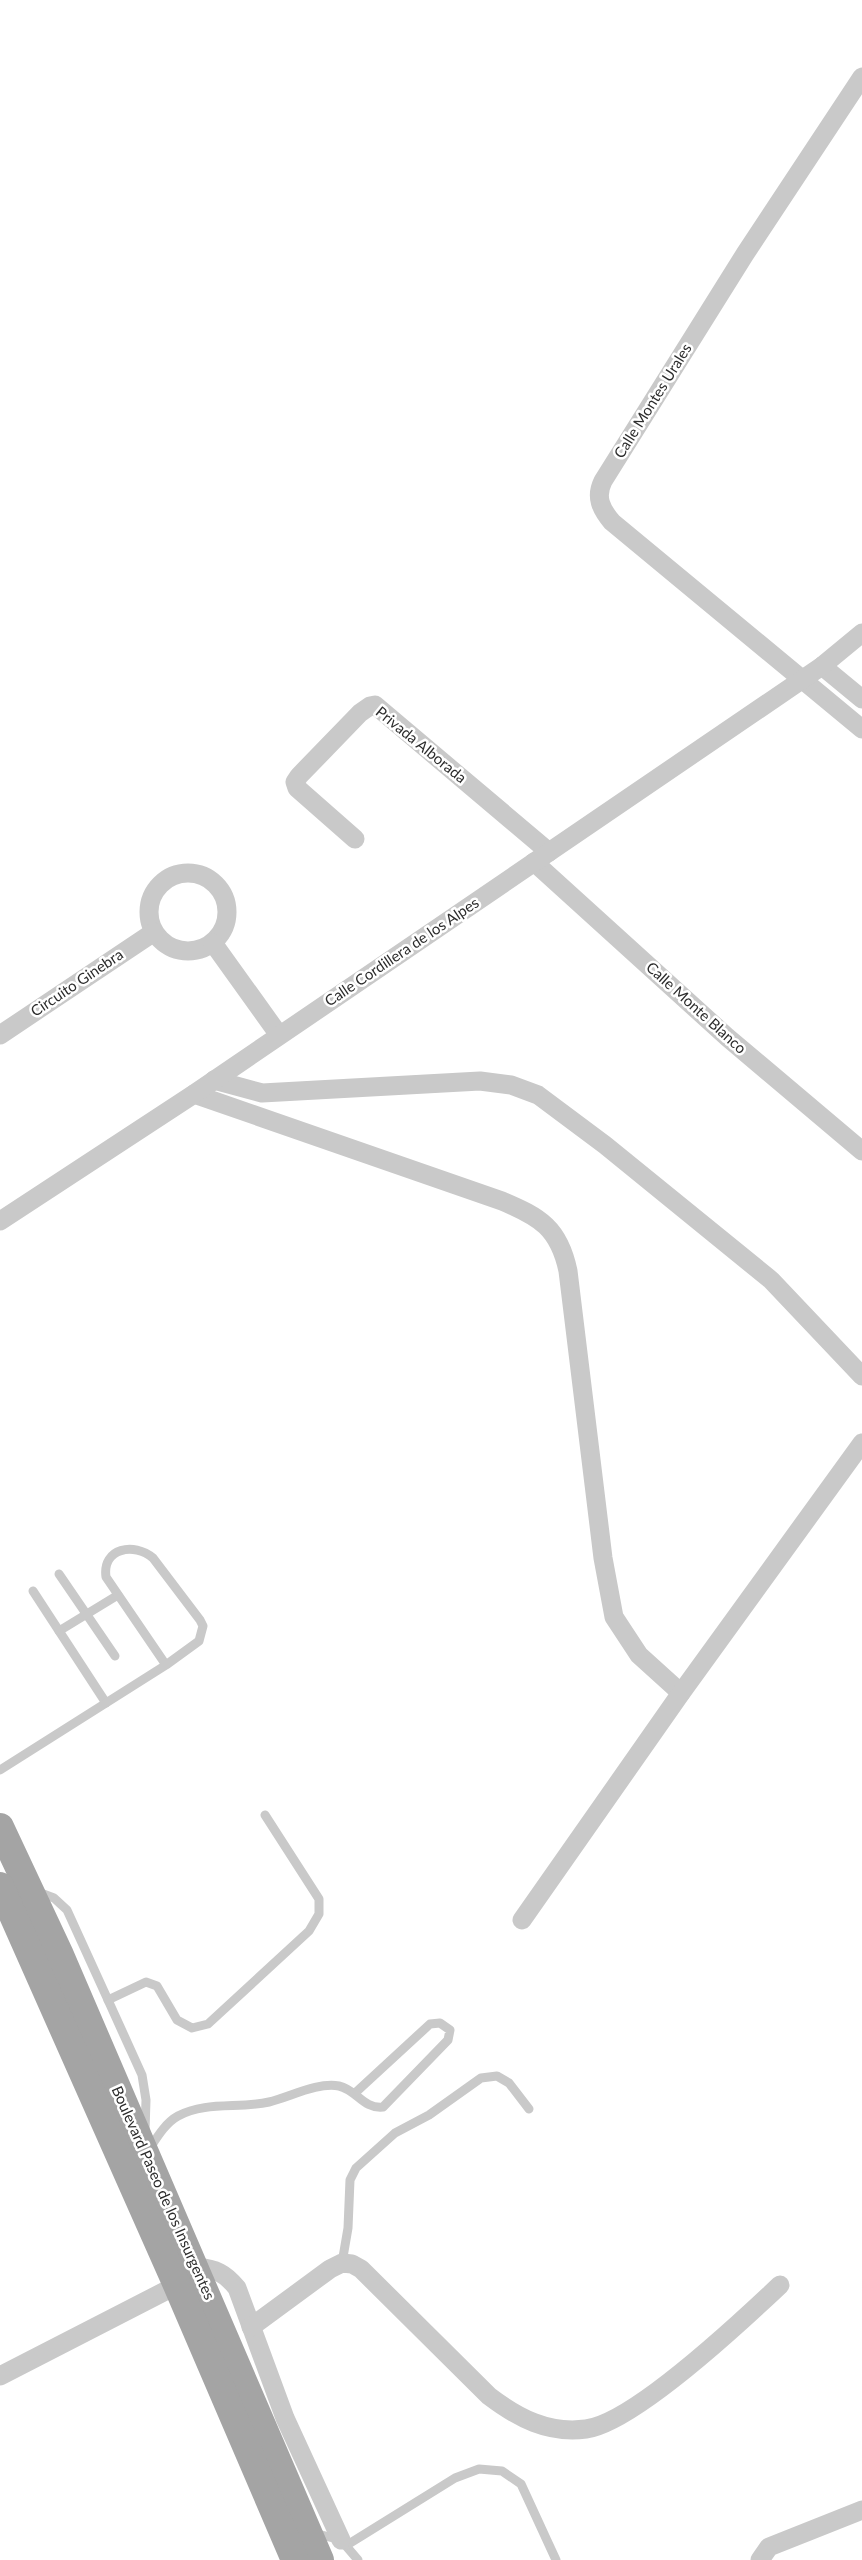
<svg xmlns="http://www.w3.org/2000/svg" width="862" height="2560" font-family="Lato,sans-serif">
<rect width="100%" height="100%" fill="#fff"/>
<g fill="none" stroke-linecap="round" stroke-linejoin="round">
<!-- service -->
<g stroke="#c9c9c9" stroke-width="9">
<path d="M59,1574L115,1656"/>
<path d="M33,1591L106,1703"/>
<path d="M59,1631L118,1595"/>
<path d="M0,1770L166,1665L199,1641L203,1626L200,1620L153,1558C134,1542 102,1548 106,1577L166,1665"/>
<path d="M38,1892L54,1898L67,1910L108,2000L142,2075L146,2100L145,2131"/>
<path d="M108,2000L146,1982L157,1986L177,2020L192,2028L208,2024L309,1931L319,1914V1899L265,1815"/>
<path d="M148,2151C156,2139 165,2123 178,2116C206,2101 239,2109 269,2102C290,2097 317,2082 339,2086C357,2090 363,2109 383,2107L448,2040L450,2030L440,2023L430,2024L354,2094"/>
<path d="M342,2263L348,2228L350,2180L356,2168L395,2133L429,2115L481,2078L497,2076L509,2083L529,2109"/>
<path d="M314,2533L341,2540L358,2560"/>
<path d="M347,2545L455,2478L479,2469L502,2471L521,2484L556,2560"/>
</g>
<!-- minor -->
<g stroke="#c9c9c9" stroke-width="19">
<path d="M862,77L745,254L603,481C595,497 601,509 612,522L862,729"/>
<path d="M822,666L862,699"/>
<path d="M355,839L297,788L295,782L299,776L360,713L370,706L375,705L549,852"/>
<path d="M534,862L727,1037L862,1151"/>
<circle cx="188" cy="912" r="39"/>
<path d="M213,943L279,1035"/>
<path d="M0,1035L154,932"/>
<path d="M214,1080L262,1093L480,1081L511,1085L538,1095L605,1145L771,1280L862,1376"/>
<path d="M194,1094L502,1201C540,1217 559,1228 568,1271L603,1558L614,1617L639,1655L681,1693"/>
<path d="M0,1221L194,1094L822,666L862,633"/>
<path d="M522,1920L681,1693L862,1443"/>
<path d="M196,2267C216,2269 225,2273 237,2288L285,2418L341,2540"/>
<path d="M251,2327L330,2269L342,2263L352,2264L361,2269L489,2396C518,2418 548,2434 586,2429C633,2423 743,2320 780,2285"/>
<path d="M0,2376L177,2285"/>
<path d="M760,2560L769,2547L862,2510"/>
</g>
<!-- primary -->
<g stroke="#a4a4a4" stroke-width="28">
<path d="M0,1827L60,1955L320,2560"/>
<path d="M0,1886L177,2285L295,2560"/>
</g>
</g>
<g text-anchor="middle" stroke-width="5" stroke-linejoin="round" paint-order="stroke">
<!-- street labels -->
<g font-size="15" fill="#2c2c2c" stroke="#fff">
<text transform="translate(653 401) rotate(-58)" y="5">Calle Montes Urales</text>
<text transform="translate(421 745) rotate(39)" y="5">Privada Alborada</text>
<text transform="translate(402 952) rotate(-34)" y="5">Calle Cordillera de los Alpes</text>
<text transform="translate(77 983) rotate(-34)" y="5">Circuito Ginebra</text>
<text transform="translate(696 1008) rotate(42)" y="5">Calle Monte Blanco</text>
<text transform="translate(163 2193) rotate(66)" y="5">Boulevard Paseo de los Insurgentes</text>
</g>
</g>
</svg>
